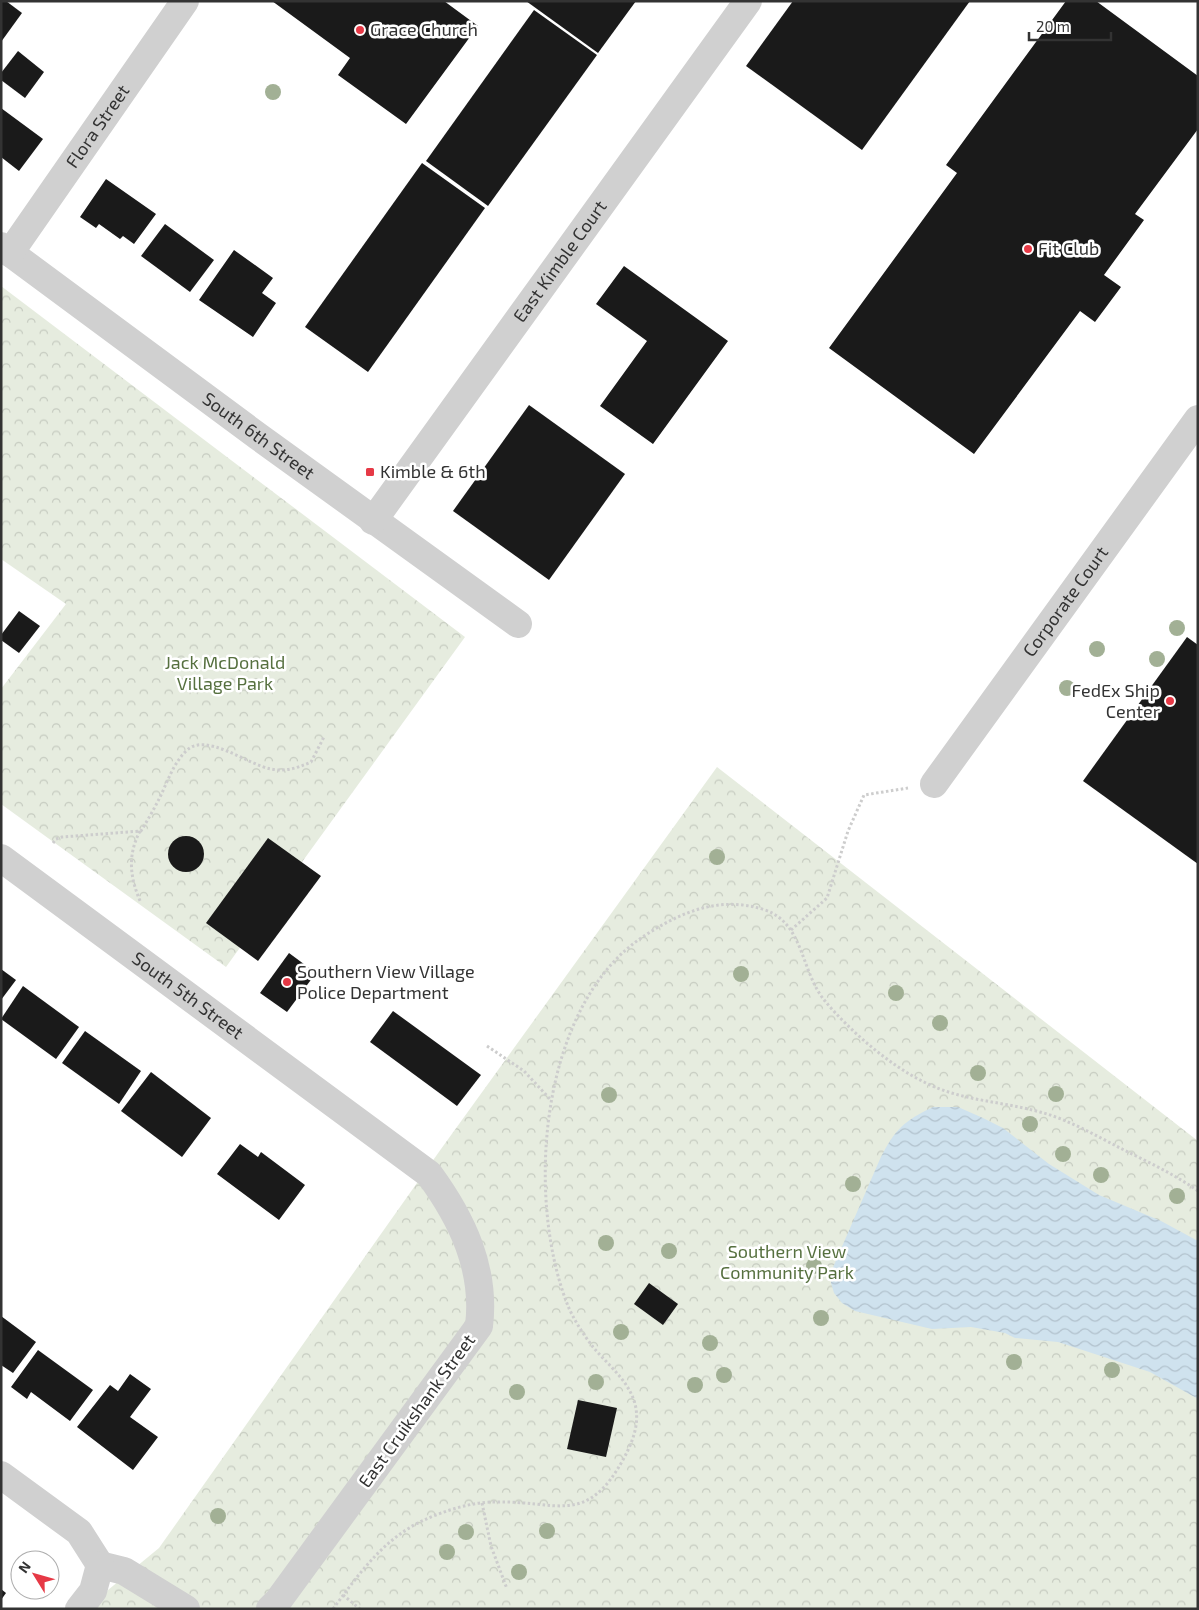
<svg xmlns="http://www.w3.org/2000/svg" width="1199" height="1610" font-family="'Exo 2',sans-serif">
<defs>
<pattern id="park-crowns" width="20" height="18" patternUnits="userSpaceOnUse" patternTransform="scale(1.25)"><rect width="20" height="18" fill="#e6ecdf"/><path d="M2 6a3 3 0 1 1 6 0M12 15a3 3 0 1 1 6 0" fill="none" stroke="#c6cbc0"/></pattern>
<pattern id="water-waves" width="16" height="10" patternUnits="userSpaceOnUse" patternTransform="scale(1.25)"><rect width="16" height="10" fill="#cfe2ee"/><path d="M0 5q4-4 8 0t8 0" fill="none" stroke="#b2c2cd"/></pattern>
</defs>
<rect width="100%" height="100%" fill="#fff"/>
<!-- park -->
<g fill="url(#park-crowns)">
<path d="M1,286L465,637L226,967L1,804V689L66,604L1,559Z"/>
<path d="M717,767L1198,1141V1609H95L108,1590L159,1548L441,1149Z"/>
</g>
<!-- water -->
<path fill="url(#water-waves)" d="M933,1107H958L983,1118L1003,1128L1049,1164L1099,1195L1161,1221L1198,1241V1399L1150,1372L1058,1342L1015,1338L1005,1333L971,1327L932,1329L855,1311L842,1303L834,1293L831,1283V1272L880,1159C895,1129 904,1121 933,1107Z"/>
<!-- building -->
<g fill="#1a1a1a">
<path d="M1,1H6L22,13L1,42Z"/>
<path d="M272,1H444L478,26L406,124L338,75L350,58Z"/>
<path d="M526,1H636L598,53Z"/>
<path d="M793,1H970L862,150L746,66Z"/>
<path d="M1066,1H1096L1198,76V129L1135,214L1144,220L1104,275L1121,287L1095,322L1080,311L974,454L829,348L957,173L946,165Z"/>
<path d="M534,10L597,55L488,206L426,161Z"/>
<path d="M18,51L44,72L25,98L1,80V73Z"/>
<path d="M1,108L43,139L19,171L1,157Z"/>
<path d="M422,163L485,208L368,372L305,327Z"/>
<path d="M106,179L156,214L134,244L123,236L120,239L99,224L96,228L80,217Z"/>
<path d="M165,224L214,260L190,292L141,256Z"/>
<path d="M234,250L273,278L262,293L276,303L253,337L199,300Z"/>
<path d="M624,266L728,341L653,444L600,406L647,341L596,304Z"/>
<path d="M529,405L625,474L549,580L453,511Z"/>
<path d="M19,611L40,626L19,653L1,640V635Z"/>
<path d="M1187,637L1198,645V864L1083,781Z"/>
<circle cx="186" cy="854" r="18"/>
<path d="M268,838L321,876L258,961L206,923Z"/>
<path d="M289,953L316,973L287,1012L260,993Z"/>
<path d="M1,969L16,980L1,1000Z"/>
<path d="M23,986L79,1027L56,1059L1,1019Z"/>
<path d="M393,1011L481,1075L457,1106L370,1042Z"/>
<path d="M85,1031L141,1071L119,1104L62,1063Z"/>
<path d="M151,1072L211,1118L182,1157L121,1111Z"/>
<path d="M240,1144L258,1157L261,1152L305,1185L279,1220L217,1174Z"/>
<path d="M649,1283L678,1304L663,1325L634,1304Z"/>
<path d="M1,1316L36,1342L13,1373L1,1365Z"/>
<path d="M38,1350L93,1390L70,1421L31,1392L27,1399L11,1387Z"/>
<path d="M130,1374L151,1389L130,1417L158,1437L133,1470L77,1427L110,1385L118,1391Z"/>
<path d="M578,1400L617,1408L606,1457L567,1449Z"/>
<path d="M1,1589L6,1593L1,1600Z"/>
</g>
<g fill="none" stroke-linecap="round" stroke-linejoin="round">
<!-- path -->
<g stroke="#cdcdcd" stroke-width="3" stroke-dasharray="2.5 2.5" stroke-linecap="butt">
<path d="M140,831C127,856 130,878 141,903"/>
<path d="M53,843L56,839L62,837L141,831C147,821 153,811 158,801C167,784 172,765 186,751C205,731 248,765 271,769C286,772 297,768 311,762L324,737"/>
<path d="M791,930L827,898L848,831L864,795L908,788"/>
<path d="M487,1046L524,1071L550,1099"/>
<path d="M482,1503L491,1546L507,1589"/>
<path d="M343,1595L360,1609"/>
<path d="M333,1609C359,1574 383,1539 424,1520C444,1511 471,1502 494,1502C557,1500 586,1528 624,1458C633,1441 640,1423 635,1404C629,1381 608,1365 593,1347C583,1334 574,1320 568,1306C525,1198 539,1005 644,936C681,912 720,895 765,910C804,923 801,973 825,1001C849,1030 889,1065 924,1082C961,1101 1001,1101 1040,1112C1067,1119 1095,1135 1120,1148C1146,1161 1174,1174 1198,1191"/>
</g>
<!-- minor -->
<g stroke="#d0d0d0" stroke-width="28">
<path id="s1" d="M1,246L259,437L518,624"/>
<path id="s2" d="M10,253L185,1"/>
<path id="s3" d="M373,521L748,1"/>
<path id="s4" d="M934,784L1198,419"/>
<path id="s5" d="M1,858L429,1174C462,1219 486,1269 479,1326L278,1601L270,1609"/>
<path d="M1,1475L79,1532L100,1565"/>
<path d="M100,1565L124,1571L186,1609"/>
<path d="M79,1609L93,1591L100,1565"/>
</g>
</g>
<!-- trees -->
<g fill="#a2b095">
<circle cx="273" cy="92" r="8"/>
<circle cx="1177" cy="628" r="8"/>
<circle cx="1097" cy="649" r="8"/>
<circle cx="1157" cy="659" r="8"/>
<circle cx="1067" cy="688" r="8"/>
<circle cx="717" cy="857" r="8"/>
<circle cx="741" cy="974" r="8"/>
<circle cx="896" cy="993" r="8"/>
<circle cx="940" cy="1023" r="8"/>
<circle cx="978" cy="1073" r="8"/>
<circle cx="1056" cy="1094" r="8"/>
<circle cx="609" cy="1095" r="8"/>
<circle cx="1030" cy="1124" r="8"/>
<circle cx="1063" cy="1154" r="8"/>
<circle cx="1101" cy="1175" r="8"/>
<circle cx="853" cy="1184" r="8"/>
<circle cx="1177" cy="1196" r="8"/>
<circle cx="606" cy="1243" r="8"/>
<circle cx="669" cy="1251" r="8"/>
<circle cx="814" cy="1266" r="8"/>
<circle cx="821" cy="1318" r="8"/>
<circle cx="621" cy="1332" r="8"/>
<circle cx="710" cy="1343" r="8"/>
<circle cx="1014" cy="1362" r="8"/>
<circle cx="1112" cy="1370" r="8"/>
<circle cx="724" cy="1375" r="8"/>
<circle cx="596" cy="1382" r="8"/>
<circle cx="695" cy="1385" r="8"/>
<circle cx="517" cy="1392" r="8"/>
<circle cx="218" cy="1516" r="8"/>
<circle cx="547" cy="1531" r="8"/>
<circle cx="466" cy="1532" r="8"/>
<circle cx="447" cy="1552" r="8"/>
<circle cx="519" cy="1572" r="8"/>
</g>
<!-- markers -->
<g fill="#e63946" stroke="#fff" stroke-width="2">
<circle cx="360" cy="30" r="5"/>
<circle cx="1028" cy="249" r="5"/>
<rect x="365" y="467" width="10" height="10" rx="2.5"/>
<circle cx="1170" cy="701" r="5"/>
<circle cx="287" cy="982" r="5"/>
</g>
<g text-anchor="middle" stroke-width="5" stroke-linejoin="round" paint-order="stroke">
<!-- poi labels -->
<g font-size="18" fill="#333" stroke="#fff" text-anchor="start">
<text x="370" y="36">Grace Church</text>
<text x="1038" y="255">Fit Club</text>
<text x="380" y="478">Kimble &amp; 6th</text>
<text x="1160" y="697" text-anchor="end">FedEx Ship<tspan x="1160" dy="21">Center</tspan></text>
<text x="297" y="978">Southern View Village<tspan x="297" dy="21">Police Department</tspan></text>
</g>
<!-- street labels -->
<g font-size="18" fill="#333" stroke="#fff">
<text dy="6" stroke="none"><textPath href="#s2" startOffset="154">Flora Street</textPath></text>
<text dy="6" stroke="none"><textPath href="#s3" startOffset="320">East Kimble Court</textPath></text>
<text dy="6" stroke="none"><textPath href="#s1" startOffset="320">South 6th Street</textPath></text>
<text dy="6" stroke="none"><textPath href="#s4" startOffset="225">Corporate Court</textPath></text>
<text dy="6" stroke="none"><textPath href="#s5" startOffset="232">South 5th Street</textPath></text>
<text transform="translate(417 1411) rotate(-54)" y="6">East Cruikshank Street</text>
</g>
<!-- park labels -->
<g font-size="18" fill="#56703f" stroke="#fff">
<text x="225" y="669">Jack McDonald<tspan x="225" dy="21">Village Park</tspan></text>
<text x="787" y="1258">Southern View<tspan x="787" dy="21">Community Park</tspan></text>
</g>
</g>
<!-- border -->
<rect width="1199" height="1610" fill="none" stroke="#333333" stroke-width="5"/>
<!-- north arrow -->
<g transform="translate(35 1575) rotate(307)"><circle r="24" fill="#ffffff" stroke="#adadad"/>
<path d="M0-4L9 19L0 12L-9 19Z" fill="#e63946"/>
<text y="-8" font-size="14" font-weight="bold" text-anchor="middle" fill="#333333">N</text>
</g>
<!-- scale -->
<path d="M1029 32v8h82v-8" fill="none" stroke="#333333" stroke-width="2.5"/>
<text x="1036" y="32" font-size="15" fill="#333333" stroke="#ffffff" stroke-width="4" paint-order="stroke">20 m</text>
</svg>
